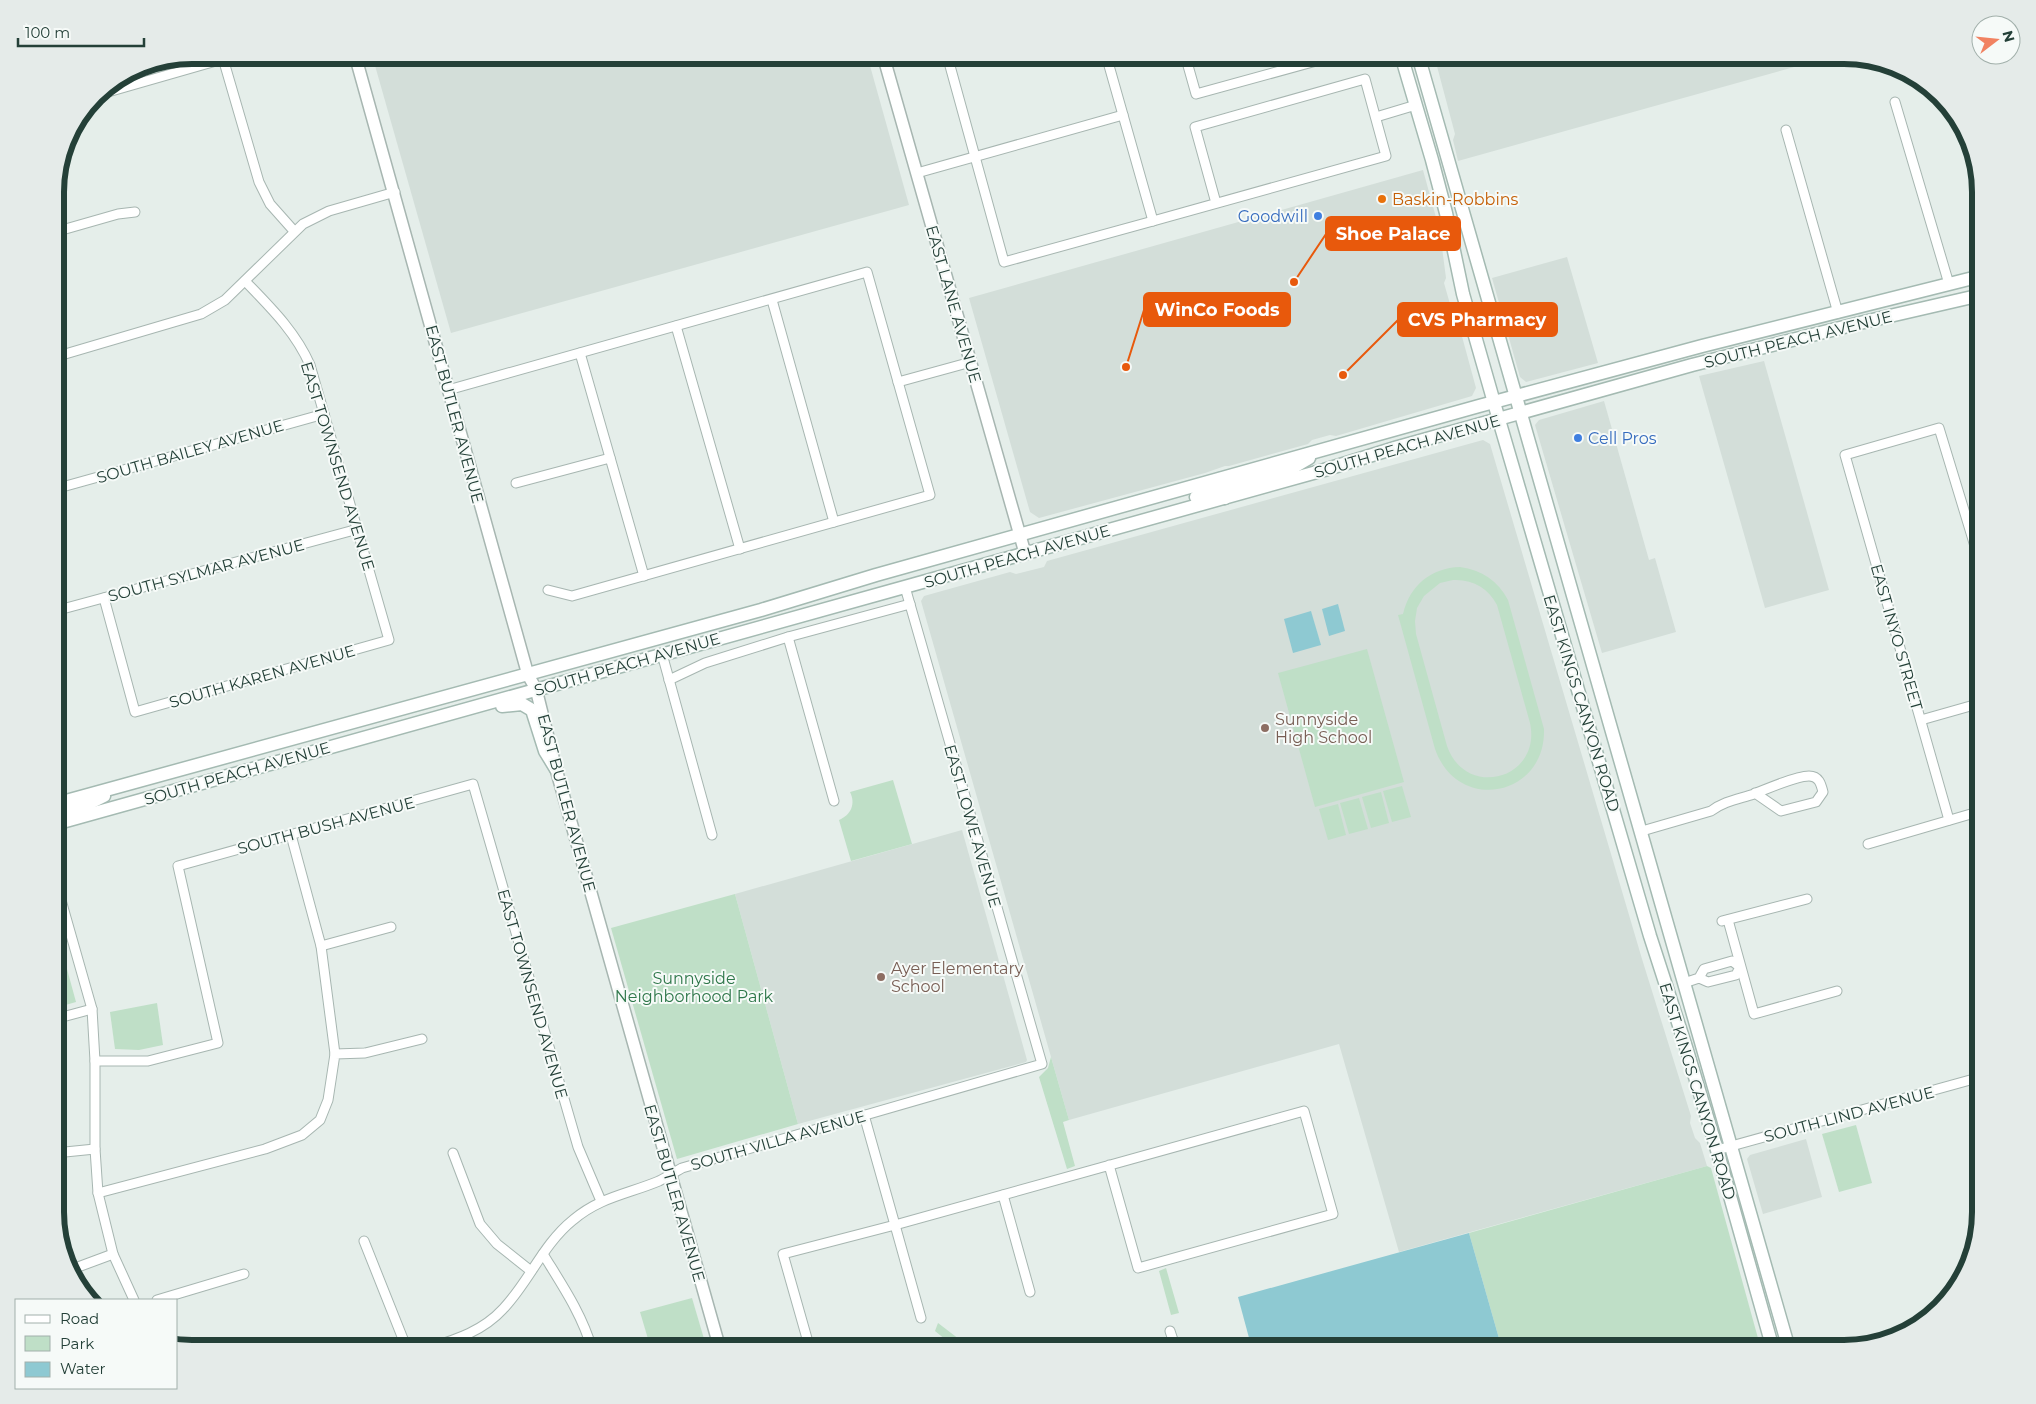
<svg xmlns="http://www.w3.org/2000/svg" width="2036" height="1404" font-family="Montserrat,sans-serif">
<rect width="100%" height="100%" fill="#e5eeea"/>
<!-- built -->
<g fill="#d3ded9">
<path d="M372,55H867L909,205L451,333Z"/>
<path d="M1434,55H1837L1458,161L1453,140L1455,134Z"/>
<path d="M1423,170L1440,232L1446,278L1444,283L1450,304L1454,307L1476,388L1472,396L1336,436L1330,435L1312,440L1308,444L1229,466H1225L1205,473L1039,518L1030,512L969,298Z"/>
<path d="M1567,257L1598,363L1526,382L1520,377L1492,278Z"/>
<path d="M1764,361L1829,590L1765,608L1699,376Z"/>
<path d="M1604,401L1649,560L1655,558L1676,632L1602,653L1535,425L1539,420Z"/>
<path d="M1483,440L1490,444L1642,959L1691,1116L1690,1123L1695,1138L1700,1143L1707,1166L1399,1252L1339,1044L1069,1120L921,601L924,596L1010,572L1016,574L1044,567L1047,561Z"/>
<path d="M962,830L1027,1060L1026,1062L798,1124L735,894Z"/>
<path d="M1806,1139L1822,1197L1763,1214L1747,1159L1750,1155Z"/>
</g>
<!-- green -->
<g fill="#bfdfc7" fill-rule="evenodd">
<path d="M1460,567C1482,570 1498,581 1508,600L1544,729C1546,797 1458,814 1435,749L1398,615L1403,614C1410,585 1431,568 1460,567ZM1453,580C1473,579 1488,588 1497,605L1530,723C1542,779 1466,800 1447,746L1416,634L1415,621L1417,608L1424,596L1440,583Z"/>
<path d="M1367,649L1404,782L1315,807L1278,673Z"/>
<path d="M893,780L912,844L851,861L839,820C851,815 856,804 850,792Z"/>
<path d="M1402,786L1411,817L1392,822L1383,791Z"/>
<path d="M1381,792L1389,823L1371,828L1362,797Z"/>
<path d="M1359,798L1368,829L1349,834L1340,803Z"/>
<path d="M1338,804L1346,835L1328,840L1319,809Z"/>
<path d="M735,894L798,1124L677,1159L611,928Z"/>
<path d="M64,958L76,1002L55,1008V960Z"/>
<path d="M157,1003L163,1045L139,1050L115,1049L110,1012Z"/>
<path d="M1051,1057L1069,1120L1063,1122L1075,1166L1067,1169L1039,1077L1048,1068Z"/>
<path d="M1856,1125L1872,1183L1839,1192L1822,1134Z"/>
<path d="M1707,1166L1711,1168L1761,1349H1502L1469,1233Z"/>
<path d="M1166,1268L1179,1313L1171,1315L1159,1271Z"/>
<path d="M692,1298L707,1349H651L640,1312Z"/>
<path d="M938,1323L972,1349H957L935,1331Z"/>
</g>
<!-- water -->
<g fill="#8ec9d2">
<path d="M1338,604L1345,631L1329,636L1322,609Z"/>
<path d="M1311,611L1321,645L1293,653L1284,619Z"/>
<path d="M1469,1233L1502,1349H1252L1238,1297Z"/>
</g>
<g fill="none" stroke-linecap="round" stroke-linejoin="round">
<!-- minor casing -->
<g stroke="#a7b6b1" stroke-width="11">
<g id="minor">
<path d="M222,55L259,182L270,204L294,231"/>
<path d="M947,55L1004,262L1153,221"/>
<path d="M1106,55L1123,115"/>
<path d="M1185,55L1196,94L1338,55"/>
<path d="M94,96L223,59"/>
<path d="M1895,102L1949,284"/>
<path d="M1376,117L1416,105"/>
<path d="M1786,130L1838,313"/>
<path d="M917,173L1123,115L1153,221L1386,156L1365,79L1195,127L1216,203"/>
<path d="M55,232L118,214L135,212"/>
<path d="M772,300L834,522"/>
<path d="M676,326L740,549"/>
<path d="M580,353L644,576"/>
<path d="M55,357L201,314L225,300L303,224L329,211L395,192"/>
<path d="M898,382L971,362"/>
<path d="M448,390L867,272L930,495L572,596L548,590"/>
<path d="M516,483L610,458"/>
<path d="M55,489L324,414"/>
<path d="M1970,527L1981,522"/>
<path d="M104,598L135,712L389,640L310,365C295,331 270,307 245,281"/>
<path d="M55,611L358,529"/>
<path d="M788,637L834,801"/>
<path d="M662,654L712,835"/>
<path d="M669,680L705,663L788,637L910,604"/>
<path d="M1921,720L1981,703"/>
<path d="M1949,820L1845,455L1939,428L1981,566"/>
<path d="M1642,831L1711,811C1724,801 1739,799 1754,794C1767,789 1795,776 1809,776C1819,776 1821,784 1823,792L1816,802L1781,811L1755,793"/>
<path d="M291,835L321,946L335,1054"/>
<path d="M1868,844L1981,811"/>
<path d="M55,879L92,1009L95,1061V1149L98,1193L113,1254L134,1300"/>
<path d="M1728,920L1754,1014L1837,991"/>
<path d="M1722,921L1807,899"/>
<path d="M321,946L391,927"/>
<path d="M1684,983L1699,978L1708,982L1736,975L1740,967L1732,961L1704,969L1699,978"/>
<path d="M55,1019L92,1009"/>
<path d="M95,1061H148L218,1043L178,866L473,784L578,1147L601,1201"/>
<path d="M864,1115L895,1225C1031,1187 1168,1149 1304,1111L1333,1214L1138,1268L1109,1165"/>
<path d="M1717,1150L1981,1077"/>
<path d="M55,1153L95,1149"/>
<path d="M453,1153L480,1224L497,1244L531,1271"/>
<path d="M98,1193L265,1149L302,1135L320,1120L328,1100L335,1054L365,1053L422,1039"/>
<path d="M1003,1195L1030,1292"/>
<path d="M364,1241L407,1349"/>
<path d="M543,1254C562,1285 582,1314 592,1349"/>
<path d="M70,1270L113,1254"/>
<path d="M157,1300L244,1274"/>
<path d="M1170,1331L1176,1349"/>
<path d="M426,1349C454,1340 482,1332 503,1309C529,1282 543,1244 573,1220C600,1197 628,1194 659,1181C667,1177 675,1172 682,1168L1042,1064L905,587"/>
<path d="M810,1349L783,1254L895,1225L921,1318"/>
</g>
</g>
<!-- tertiary casing -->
<g stroke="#a7b6b1" stroke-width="14">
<g id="tertiary">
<path d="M355,55L528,675L536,689L556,769L720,1349"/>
<path d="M883,55L1025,553"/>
</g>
</g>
<!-- secondary casing -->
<g stroke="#a4bab2" stroke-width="15">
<g id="secondary">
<path d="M1401,55L1432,160L1446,213L1463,294L1499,420L1650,936L1686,1047L1717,1150L1773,1349"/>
<path d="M1418,55L1789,1349"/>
<path d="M1196,497L1217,490L1220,484V479"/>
<path d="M1225,498L1226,489L1233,485L1292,468L1309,458"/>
<path d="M502,706L522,704L532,710L545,751L556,769"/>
<path d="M55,804L761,610L876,575L1479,406L1702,346L1981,276"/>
<path d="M58,815L80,808L104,796"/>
<path d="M55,824L1324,470L1398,447L1692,365L1868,321L1981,295"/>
</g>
</g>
<!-- minor -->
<use href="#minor" stroke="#fff" stroke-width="9"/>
<!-- tertiary -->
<use href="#tertiary" stroke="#fff" stroke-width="11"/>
<!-- secondary -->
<use href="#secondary" stroke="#fff" stroke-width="12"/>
</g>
<!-- markers -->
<circle fill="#e8710a" stroke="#f6faf8" stroke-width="2" cx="1382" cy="199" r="5"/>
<g fill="#3f7fe0" stroke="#f6faf8" stroke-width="2">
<circle cx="1318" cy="216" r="5"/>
<circle cx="1578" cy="438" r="5"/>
</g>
<g fill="#8d6e63" stroke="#f6faf8" stroke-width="2">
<circle cx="1265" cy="728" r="5"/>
<circle cx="881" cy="977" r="5"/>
</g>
<g text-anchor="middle" stroke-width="4" stroke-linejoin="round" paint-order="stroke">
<!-- food labels -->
<g font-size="16" fill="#c56008" stroke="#f6faf8" text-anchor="start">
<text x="1392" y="205">Baskin-Robbins</text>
</g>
<!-- shop labels -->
<g font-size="16" fill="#366cbe" stroke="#f6faf8" text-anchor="end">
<text x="1308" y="222">Goodwill</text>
<text x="1588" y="444" text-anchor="start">Cell Pros</text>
</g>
<!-- street labels -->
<g font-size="16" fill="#244038" stroke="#f6faf8">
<text transform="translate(954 304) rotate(74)" y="6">EAST LANE AVENUE</text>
<text transform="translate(1798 339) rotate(-14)" y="6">SOUTH PEACH AVENUE</text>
<text transform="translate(455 414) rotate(75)" y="6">EAST BUTLER AVENUE</text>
<text transform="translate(1407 446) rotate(-16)" y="6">SOUTH PEACH AVENUE</text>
<text transform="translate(190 451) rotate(-16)" y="6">SOUTH BAILEY AVENUE</text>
<text transform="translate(338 466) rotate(73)" y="6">EAST TOWNSEND AVENUE</text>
<text transform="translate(1017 556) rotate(-16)" y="6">SOUTH PEACH AVENUE</text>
<text transform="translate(206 570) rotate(-15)" y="6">SOUTH SYLMAR AVENUE</text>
<text transform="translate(1897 637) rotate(74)" y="6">EAST INYO STREET</text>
<text transform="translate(627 664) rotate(-16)" y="6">SOUTH PEACH AVENUE</text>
<text transform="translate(262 676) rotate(-16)" y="6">SOUTH KAREN AVENUE</text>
<text transform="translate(1582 703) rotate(73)" y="6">EAST KINGS CANYON ROAD</text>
<text transform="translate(237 773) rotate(-16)" y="6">SOUTH PEACH AVENUE</text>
<text transform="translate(567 803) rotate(75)" y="6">EAST BUTLER AVENUE</text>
<text transform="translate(326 825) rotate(-15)" y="6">SOUTH BUSH AVENUE</text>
<text transform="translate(973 826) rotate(74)" y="6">EAST LOWE AVENUE</text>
<text transform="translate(533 994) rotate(74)" y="6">EAST TOWNSEND AVENUE</text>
<text transform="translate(1698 1091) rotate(73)" y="6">EAST KINGS CANYON ROAD</text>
<text transform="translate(1849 1114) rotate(-15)" y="6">SOUTH LIND AVENUE</text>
<text transform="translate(778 1140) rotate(-16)" y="6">SOUTH VILLA AVENUE</text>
<text transform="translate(675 1193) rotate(74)" y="6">EAST BUTLER AVENUE</text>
</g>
<!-- education labels -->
<g font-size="16" fill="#785e54" stroke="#f6faf8" text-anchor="start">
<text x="1275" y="725">Sunnyside<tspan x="1275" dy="18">High School</tspan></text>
<text x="891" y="974">Ayer Elementary<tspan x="891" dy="18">School</tspan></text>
</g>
<!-- park labels -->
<g font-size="16" fill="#2e774a" stroke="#f6faf8">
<text x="694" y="984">Sunnyside<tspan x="694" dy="18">Neighborhood Park</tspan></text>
</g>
</g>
<!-- crop -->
<path d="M0 0H2036V1404H0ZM192 64H1844A128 128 0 0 1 1972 192V1212A128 128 0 0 1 1844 1340H192A128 128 0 0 1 64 1212V192A128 128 0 0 1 192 64Z" fill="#e5ebe9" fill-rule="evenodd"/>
<path fill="none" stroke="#244038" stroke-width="6" d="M192 64H1844A128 128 0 0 1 1972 192V1212A128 128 0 0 1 1844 1340H192A128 128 0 0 1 64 1212V192A128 128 0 0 1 192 64Z"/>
<!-- callouts -->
<path fill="none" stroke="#e8590c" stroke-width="2" d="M1294 282L1326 234M1126 367L1144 310M1343 375L1398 320"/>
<g fill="#e8590c" stroke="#f6faf8" stroke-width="2">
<circle cx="1294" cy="282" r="5"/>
<circle cx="1126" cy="367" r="5"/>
<circle cx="1343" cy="375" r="5"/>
</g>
<g fill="#e8590c" stroke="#e8590c" stroke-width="2">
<rect x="1326" y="217" width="134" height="33" rx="5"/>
<rect x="1144" y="293" width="146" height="33" rx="5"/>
<rect x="1398" y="303" width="159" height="33" rx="5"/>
</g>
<g font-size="18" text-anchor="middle" font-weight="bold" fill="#fff">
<text x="1393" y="240">Shoe Palace</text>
<text x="1217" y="316">WinCo Foods</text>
<text x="1477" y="326">CVS Pharmacy</text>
</g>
<!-- legend -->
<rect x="15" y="1299" width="162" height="90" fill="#f6faf8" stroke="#a2b0ab"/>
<rect x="25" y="1315" width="25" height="8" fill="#ffffff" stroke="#a2b0ab"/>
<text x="60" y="1324" font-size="15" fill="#244038">Road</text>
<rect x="25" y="1336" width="25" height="15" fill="#bfdfc7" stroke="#a2b0ab"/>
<text x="60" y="1349" font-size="15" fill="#244038">Park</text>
<rect x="25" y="1362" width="25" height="15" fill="#8ec9d2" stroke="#a2b0ab"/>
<text x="60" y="1374" font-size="15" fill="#244038">Water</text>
<!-- north arrow -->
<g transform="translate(1996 40) rotate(74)"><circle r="24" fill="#f6faf8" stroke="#a2b0ab"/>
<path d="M0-4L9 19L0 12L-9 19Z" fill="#f18261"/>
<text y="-8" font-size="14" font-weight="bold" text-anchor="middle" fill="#244038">N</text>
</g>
<!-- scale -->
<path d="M18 38v8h126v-8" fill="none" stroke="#244038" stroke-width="2.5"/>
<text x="25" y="38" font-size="15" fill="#244038" stroke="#f6faf8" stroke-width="4" paint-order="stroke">100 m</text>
</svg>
